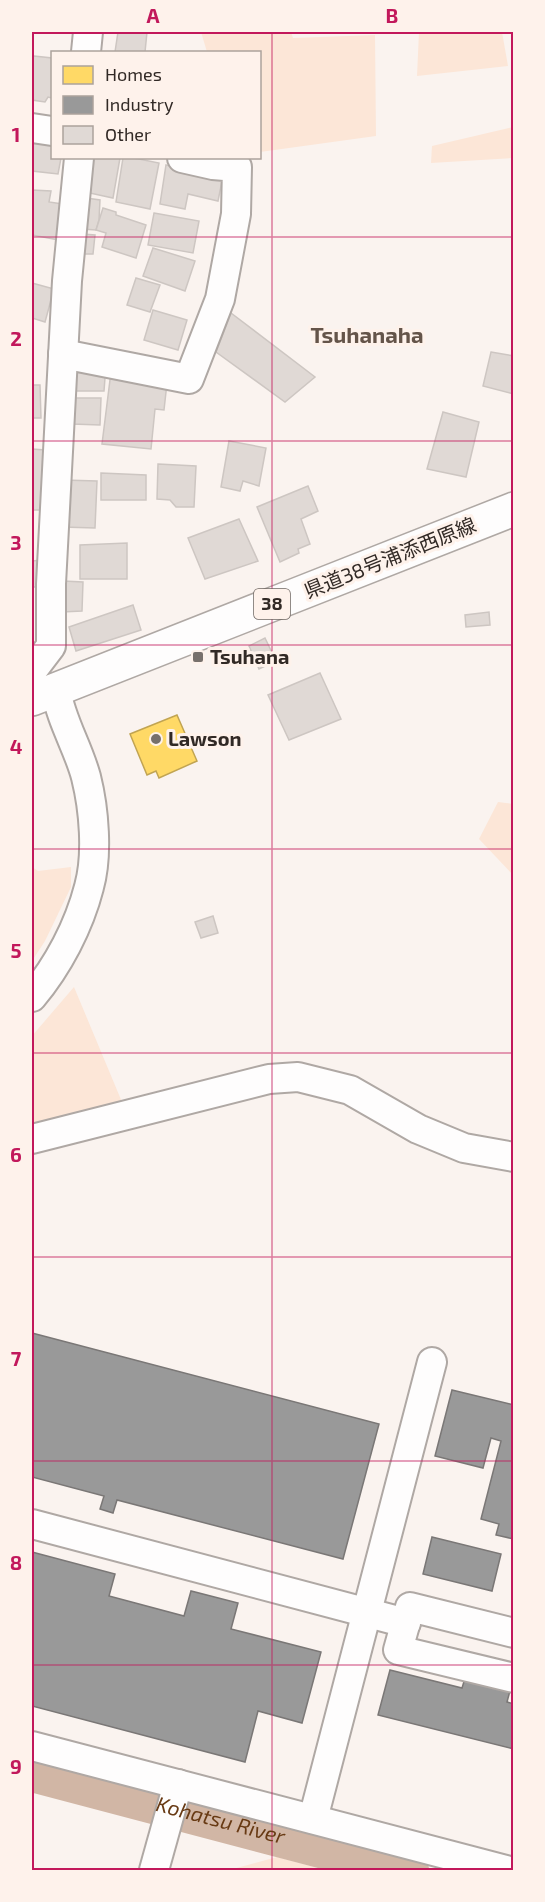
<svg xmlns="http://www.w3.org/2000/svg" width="545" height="1902" font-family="'Exo 2','Noto Sans JP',sans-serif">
<rect width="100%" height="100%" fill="#faf3ef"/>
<!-- green -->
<g fill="#fce6d7">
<path d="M201,32H291L293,38L375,35L376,136L260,152V52H207Z"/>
<path d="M419,32H502L508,66L417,76Z"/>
<path d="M513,127V158L431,163L432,146Z"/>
<path d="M498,802L513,804V875L479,839Z"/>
<path d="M32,867L38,871L71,867V887L45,941L32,961Z"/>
<path d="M74,987L122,1102L32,1127V1036Z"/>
<path d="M277,1857L325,1870H229Z"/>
</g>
<!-- homes -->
<path fill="#ffd966" stroke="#c1a452" stroke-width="1.5" d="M177,715L197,761L159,778L156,771L147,775L130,734Z"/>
<!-- industry -->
<g fill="#999" stroke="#7a7776" stroke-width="1.5">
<path d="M32,1333L379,1424L343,1559L117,1500L113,1513L100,1509L104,1496L32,1477Z"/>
<path d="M452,1390L514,1405V1539L496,1535L499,1524L481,1519L501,1441L491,1438L483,1468L435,1456Z"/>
<path d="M432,1537L501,1554L492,1591L423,1574Z"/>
<path d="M32,1552L115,1574L109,1596L184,1616L191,1591L238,1603L231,1629L321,1652L302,1723L258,1711L245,1762L32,1706Z"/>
<path d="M390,1670L462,1688L467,1672L512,1683L507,1702L514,1704V1749L378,1715Z"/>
</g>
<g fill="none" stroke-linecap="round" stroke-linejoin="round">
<!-- river -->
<path stroke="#d1b6a5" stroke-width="42" id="s1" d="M32,1771L408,1870"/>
</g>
<!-- building -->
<g fill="#e0d9d5" stroke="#cdc6c2" stroke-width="1.5">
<path d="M118,32H147L145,52H115Z"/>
<path d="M34,56L52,58V98L48,97L45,102L32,100V59Z"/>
<path d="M32,138L52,141V158H61L58,174L32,171Z"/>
<path d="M90,158H120L113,198L85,192Z"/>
<path d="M123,158H134L159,163L150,209L116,202Z"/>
<path d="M166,165L223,176L218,201L188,194L185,209L160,204Z"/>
<path d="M32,190L51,191L49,202L62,204L59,240L32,235Z"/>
<path d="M86,198L100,200L99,220L96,230L82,229Z"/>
<path d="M103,208L116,212V215L146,225L136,258L102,247L106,233L96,230Z"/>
<path d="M154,213L199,221L193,253L148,245Z"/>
<path d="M82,234L95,235L93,254H80Z"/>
<path d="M153,248L195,261L185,291L143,276Z"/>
<path d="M136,278L160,285L150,312L127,305Z"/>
<path d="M32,283L54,289L45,322L32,318Z"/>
<path d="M153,310L187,320L178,350L144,340Z"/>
<path d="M231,313L315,377L285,402L216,352Z"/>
<path d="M491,352L514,356V394L483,386Z"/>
<path d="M69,363L106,365L104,391H67Z"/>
<path d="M111,372L167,383L164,410L155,409L151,449L102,444Z"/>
<path d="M32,385H40L41,418H32Z"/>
<path d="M73,398H101L100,425L72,424Z"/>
<path d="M443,412L479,422L466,477L427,469Z"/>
<path d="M229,441L266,448L259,486L243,481L240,491L221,487Z"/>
<path d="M32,449L45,450L42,510H32Z"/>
<path d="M158,464L196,466L194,507H176L170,500L157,499Z"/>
<path d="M101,473L146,475V500H101Z"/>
<path d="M63,480L97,481L95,528L62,527Z"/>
<path d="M308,486L318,511L301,519L310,544L298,549L299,553L280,562L257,507Z"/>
<path d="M239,519L258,561L205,579L188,538Z"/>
<path d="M127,543V579H80V545Z"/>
<path d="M43,560V587H32V561Z"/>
<path d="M63,581L83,582L82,611L62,612Z"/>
<path d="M133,605L141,630L76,651L69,627Z"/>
<path d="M489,612L490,625L466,627L465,615Z"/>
<path d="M265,638L276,661L259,669L249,646Z"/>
<path d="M320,673L341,719L289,740L268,695Z"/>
<path d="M213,916L218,933L201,938L195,922Z"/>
</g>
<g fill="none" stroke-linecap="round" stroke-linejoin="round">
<!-- minor casing -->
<g stroke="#afa8a4" stroke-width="32">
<g id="minor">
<path d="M86,52L88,32"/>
<path d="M32,128L52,131"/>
<path d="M63,354L189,379L220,299L236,214L237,167L213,165L182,158"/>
<path d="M32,671L51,646V584L67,281L79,158"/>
<path d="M32,997C58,966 79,926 89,887C98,855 94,809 86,777C78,747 61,721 56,690H34"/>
<path d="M32,1139L269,1079L298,1077L350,1090L418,1129L464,1148L514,1157"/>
<path d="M32,1524L406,1623"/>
<path d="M514,1633L410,1607L398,1650L514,1678"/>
<path d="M32,1746L506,1870"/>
<path d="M313,1819L432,1362"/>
<path d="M154,1870L178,1784"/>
</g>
</g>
<!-- major casing -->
<g stroke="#afa8a4" stroke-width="36">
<path id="major" d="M32,699L514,509"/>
</g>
<!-- minor -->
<use href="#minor" stroke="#fefdfd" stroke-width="28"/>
<!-- major -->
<use href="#major" stroke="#fefdfd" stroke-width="33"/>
</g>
<!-- grid -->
<path fill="none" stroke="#c2185b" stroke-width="1.5" stroke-opacity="0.55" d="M272,32V1870M32,237H514M32,441H514M32,645H514M32,849H514M32,1053H514M32,1257H514M32,1461H514M32,1665H514"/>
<!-- markers -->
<g fill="#77706c" stroke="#fef2eb" stroke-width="2">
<rect x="192" y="651" width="12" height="12" rx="3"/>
<circle cx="156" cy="739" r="6"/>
</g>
<g text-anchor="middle" stroke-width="6" stroke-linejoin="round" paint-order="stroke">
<!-- shield labels -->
<rect fill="#fef2eb" stroke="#6e6560" stroke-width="1.5" x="254" y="589" width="36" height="30" rx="4.5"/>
<g font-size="18" font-weight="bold" fill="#312925">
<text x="272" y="610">38</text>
</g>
<!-- street labels -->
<g font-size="20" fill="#312925" stroke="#fef2eb">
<text transform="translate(390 558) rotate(-22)" y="7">県道38号浦添西原線</text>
</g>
<!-- poi labels -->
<g font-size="20" font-weight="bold" fill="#312925" stroke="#fef2eb" text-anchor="start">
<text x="210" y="664">Tsuhana</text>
<text x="168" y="746">Lawson</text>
</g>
<!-- water labels -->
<g font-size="21" font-style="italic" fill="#683a14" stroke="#fef2eb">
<text dy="7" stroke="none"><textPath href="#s1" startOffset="195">Kohatsu River</textPath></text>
</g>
<!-- quarter labels -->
<g font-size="22" font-weight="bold" fill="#645449" stroke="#fef2eb">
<text x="367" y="343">Tsuhanaha</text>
</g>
</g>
<!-- border -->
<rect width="545" height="1902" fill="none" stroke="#fef2eb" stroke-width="66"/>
<!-- legend -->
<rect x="51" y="51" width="210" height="108" fill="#fef2eb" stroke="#aca29c" stroke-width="1.5"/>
<rect x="63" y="66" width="30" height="18" fill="#ffd966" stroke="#aca29c" stroke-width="1.5"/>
<text x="105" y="81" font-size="18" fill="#312925">Homes</text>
<rect x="63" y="96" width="30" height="18" fill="#999999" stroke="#aca29c" stroke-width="1.5"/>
<text x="105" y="111" font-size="18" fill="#312925">Industry</text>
<rect x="63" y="126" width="30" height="18" fill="#e0d9d5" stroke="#aca29c" stroke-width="1.5"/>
<text x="105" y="141" font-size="18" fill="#312925">Other</text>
<rect x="33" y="33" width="479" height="1836" fill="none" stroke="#c2185b" stroke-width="2"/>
<g font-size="20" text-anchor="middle" font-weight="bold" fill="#c2185b">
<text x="153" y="23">A</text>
<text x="392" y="23">B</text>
<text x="16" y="142">1</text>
<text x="16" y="346">2</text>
<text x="16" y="550">3</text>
<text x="16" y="754">4</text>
<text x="16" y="958">5</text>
<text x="16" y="1162">6</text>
<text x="16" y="1366">7</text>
<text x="16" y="1570">8</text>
<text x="16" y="1774">9</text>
</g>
</svg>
